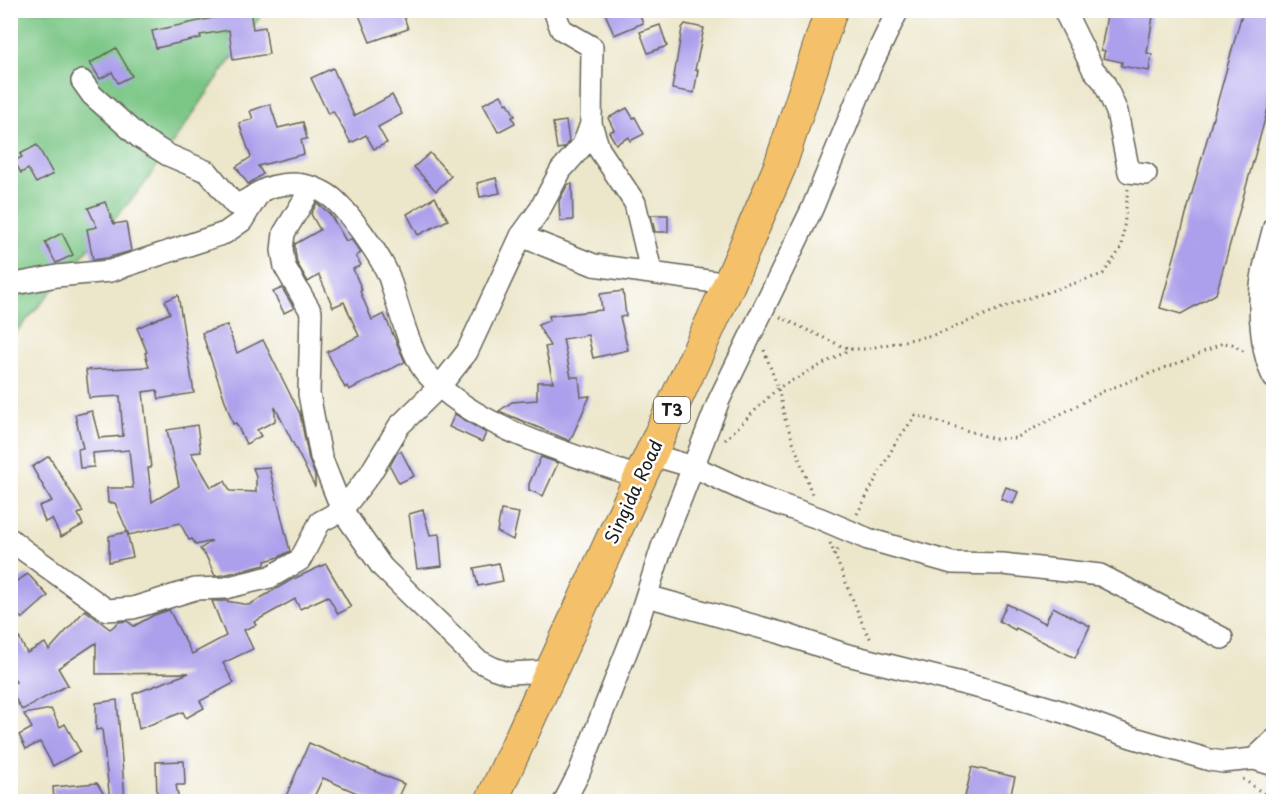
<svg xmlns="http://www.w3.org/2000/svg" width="1284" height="812" font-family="'Playpen Sans',sans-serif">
<rect width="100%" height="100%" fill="#fff"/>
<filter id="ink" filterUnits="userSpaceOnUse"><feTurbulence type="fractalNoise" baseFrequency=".0167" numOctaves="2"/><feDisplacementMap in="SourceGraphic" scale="12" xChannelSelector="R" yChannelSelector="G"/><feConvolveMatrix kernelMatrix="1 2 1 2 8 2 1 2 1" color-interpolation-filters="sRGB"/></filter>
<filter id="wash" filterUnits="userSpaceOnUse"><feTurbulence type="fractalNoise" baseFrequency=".008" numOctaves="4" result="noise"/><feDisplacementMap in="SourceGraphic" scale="24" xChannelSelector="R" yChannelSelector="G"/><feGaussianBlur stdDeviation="1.35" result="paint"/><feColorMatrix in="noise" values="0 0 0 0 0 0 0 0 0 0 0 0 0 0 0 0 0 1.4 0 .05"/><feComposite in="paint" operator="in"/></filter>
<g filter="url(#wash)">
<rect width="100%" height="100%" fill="#ece6ca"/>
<!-- green -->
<path fill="#7ac685" stroke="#4b7150" stroke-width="1.5" d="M11,11H264L143,186L11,338Z"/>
<g id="blocks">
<!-- building -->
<g fill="#ac9feb">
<path d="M217,10H250L253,29L265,27L269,54L233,60L229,30L200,35L201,38L156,48L152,31L218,17Z"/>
<path d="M357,10H402L408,29L370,42Z"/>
<path d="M612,10H638L643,23L614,35L605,13Z"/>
<path d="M1116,10H1154L1147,53L1152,54L1149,71L1121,66L1122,62L1103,58L1105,51L1101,50L1107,15L1115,16Z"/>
<path d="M1243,10H1274V87L1216,294L1181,314L1160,308Z"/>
<path d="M685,24L704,28L695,70H698L694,93L672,89L682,28Z"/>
<path d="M660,25L667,46L648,53L640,32Z"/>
<path d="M116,48L132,76L118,83L112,72L100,79L90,63Z"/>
<path d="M333,68L354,116L392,95L402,114L378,127L387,143L374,149L366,135L351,143L333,111L328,114L311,78Z"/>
<path d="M501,95L506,104L508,103L515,116L512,117L515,123L498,132L483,104Z"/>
<path d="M270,104L278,128L303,122L307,139L301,140L304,154L258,166L263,174L248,184L236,167L251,157L239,123L253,119L250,111Z"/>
<path d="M627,108L633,118L635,117L644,134L630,141L629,137L616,144L609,132L614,130L608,118Z"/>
<path d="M566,121L569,141L564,148L557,149L553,123Z"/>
<path d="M37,145L53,174L36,183L28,169L21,173L14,161L22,157L20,154Z"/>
<path d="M430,153L451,176L436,191L414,167Z"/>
<path d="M496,178L500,193L480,197L477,183Z"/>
<path d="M568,184H572L573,220L560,221L559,201Z"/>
<path d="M435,197L448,220L418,235L407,214Z"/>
<path d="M105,202L114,224L126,222L131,251L107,258L93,260L87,229L97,227L88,208Z"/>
<path d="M317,203L330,214L346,241L351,239L361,253L356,256L361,265L353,269L362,290L360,291L372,320L384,314L405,362L349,390L347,386L345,388L327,352L359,336L344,302L333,307L319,275L308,282L297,263L295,250V244L320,230L311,214Z"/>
<path d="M651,215H668V232H655Z"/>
<path d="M62,233L73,255L56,263L45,242Z"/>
<path d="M282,288L294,308L284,313L273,292Z"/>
<path d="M623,291L626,316L620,317L628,350L593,358L588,335L563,339L571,377H579L581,397L590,396L570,441L499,411L512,402L537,400V382H553L545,347L550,346L538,325L550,320L549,316L602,310L600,294Z"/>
<path d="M178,295L194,393L159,399L157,390L143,392L151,468H148L152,502L179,486L167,430L197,425L201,452L191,453L211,487L225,481L230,491L256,492V476L253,468L269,467L290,551L279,557L265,561V565L223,575L215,576L207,558L200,549L212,541L196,545L192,539L189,540L180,523L129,535L115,503H108L107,488H133L129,450L93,453L94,467L80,468L78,449L83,448L75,415L92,411L99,438L123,436L120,396L89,398L86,370L149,367L145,353L147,352L137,328L170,313L165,301Z"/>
<path d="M227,325L237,353L263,340L300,414L309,460L315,475V487L275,407V421L257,430L261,436L246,444L236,423L233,424L202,333Z"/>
<path d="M455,414L486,433L482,442L449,427Z"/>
<path d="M401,451L414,476L399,483L390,466L397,453Z"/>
<path d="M49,456L83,512L78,514L83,525L61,537L52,519L45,522L39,506L52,501L32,467Z"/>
<path d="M541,457L558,463L543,496L529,490V484Z"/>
<path d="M1006,487L1018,492L1013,504L1001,499Z"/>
<path d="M423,510L430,535L439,534L442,566L417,569L409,514Z"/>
<path d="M501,510L519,513L513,540L497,532Z"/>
<path d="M127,532L133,557L109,562V536Z"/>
<path d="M499,563L503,581L478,586L474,568Z"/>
<path d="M326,564L351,607L338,614L328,596L300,609L295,599L254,622L256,625L244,630L253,649L223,663L234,683L200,701L204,708L186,718L183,712L139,729L133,694L189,673L96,674V643L58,668L68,685L22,710L10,690V685L16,682L10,672V620L27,653L45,643L49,650L85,610L110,629L119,622L127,621L134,626L154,615L169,610L192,654L226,636L212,601H226L249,605L291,580Z"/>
<path d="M28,574L48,596L22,619L10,603V585Z"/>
<path d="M1007,604L1045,623L1053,607L1090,626L1075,658L1016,628L1015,630L999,621Z"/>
<path d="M117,700L122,761L125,801H110L102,729L96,730V703Z"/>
<path d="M51,709L60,727L65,724L80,751L53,766L40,742L26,749L19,735L32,728L24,714Z"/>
<path d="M309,743L404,784L396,801H375L323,778L312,801H284Z"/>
<path d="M184,761L185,785H176L179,801H157L156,762Z"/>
<path d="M972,767L1015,777L1009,801H964Z"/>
<path d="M97,783L108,801H54L53,787Z"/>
</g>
</g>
</g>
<g filter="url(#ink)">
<use href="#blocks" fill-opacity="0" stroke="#656359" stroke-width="1.5"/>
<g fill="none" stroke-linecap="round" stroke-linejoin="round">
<!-- minor casing -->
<g stroke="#656359" stroke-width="24">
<g id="minor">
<path d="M554,10L561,29L592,47L591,124L599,149L635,203L651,271"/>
<path d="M1064,10L1093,69L1104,82L1117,112L1129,172L1146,174"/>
<path d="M82,81L92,95L139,137L168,155L208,172L234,204C243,204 250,198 258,193C268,187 280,184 292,184C305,184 320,189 331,197C347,209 382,258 389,277C397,301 411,357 427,374C477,430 572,454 641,478"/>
<path d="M312,187L284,233L282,250L285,267L311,312L309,394L321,457L342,510L382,567L477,660L493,668L508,673L551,671"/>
<path d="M1274,227C1269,246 1263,267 1261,286C1258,311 1262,357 1274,378"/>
<path d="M521,236L594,265L729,284"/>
<path d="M10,285L57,276L110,271L225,233L242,221L258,195"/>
<path d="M652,455L694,467L759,497L821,519L868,539L952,563L1003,564L1100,575L1222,638"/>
<path d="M10,539L25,551L107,610L133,608L195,589L225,588L270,577L300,560L320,522L342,510L370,474L399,426L440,386L467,352L521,236L539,211L561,170L583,145L591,124"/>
<path d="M647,596L781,633L844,654L993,691L1060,711L1131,737L1210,760L1223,762L1254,759L1274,765"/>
<path d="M1254,759L1274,740"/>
<path d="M564,802L579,773L638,622L662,547L719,400L812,209L870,68L898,10"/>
</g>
</g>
<!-- highway casing -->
<g stroke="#656359" stroke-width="34">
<path id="highway" d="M491,802L729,284L780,166L831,10"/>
</g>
<!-- path -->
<g stroke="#656359" stroke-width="3" stroke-dasharray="1.5 4.5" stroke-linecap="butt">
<path d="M780,317L839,345L851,349H866L937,334L1017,302L1103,274L1122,247L1128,189"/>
<path d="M764,350L778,388L785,419L813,497"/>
<path d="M725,440L778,388L851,349"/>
<path d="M857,514L896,442L916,415L995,439L1016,438L1104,391L1186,360L1223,343L1232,344L1246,353"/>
<path d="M830,543L865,630L872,641"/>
<path d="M834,556L840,546"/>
<path d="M1243,779L1274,801"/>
</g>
<!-- minor -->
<use href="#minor" stroke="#fff" stroke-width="21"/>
<!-- highway -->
<use href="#highway" stroke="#f4c16a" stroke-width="32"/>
</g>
</g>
<g text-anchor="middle" stroke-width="5" stroke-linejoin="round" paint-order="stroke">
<!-- shield labels -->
<rect fill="#fff" stroke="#606060" stroke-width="1.5" x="654" y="397" width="36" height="26" rx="4.5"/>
<g font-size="16" font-weight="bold" fill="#1c1c1c">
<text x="672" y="416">T3</text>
</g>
<!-- street labels -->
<g font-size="18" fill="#1c1c1c" stroke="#fff">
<text transform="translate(634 492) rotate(-65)" y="6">Singida Road</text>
</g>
</g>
<!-- margin -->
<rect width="1284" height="812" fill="none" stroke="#fff" stroke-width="36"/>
</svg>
